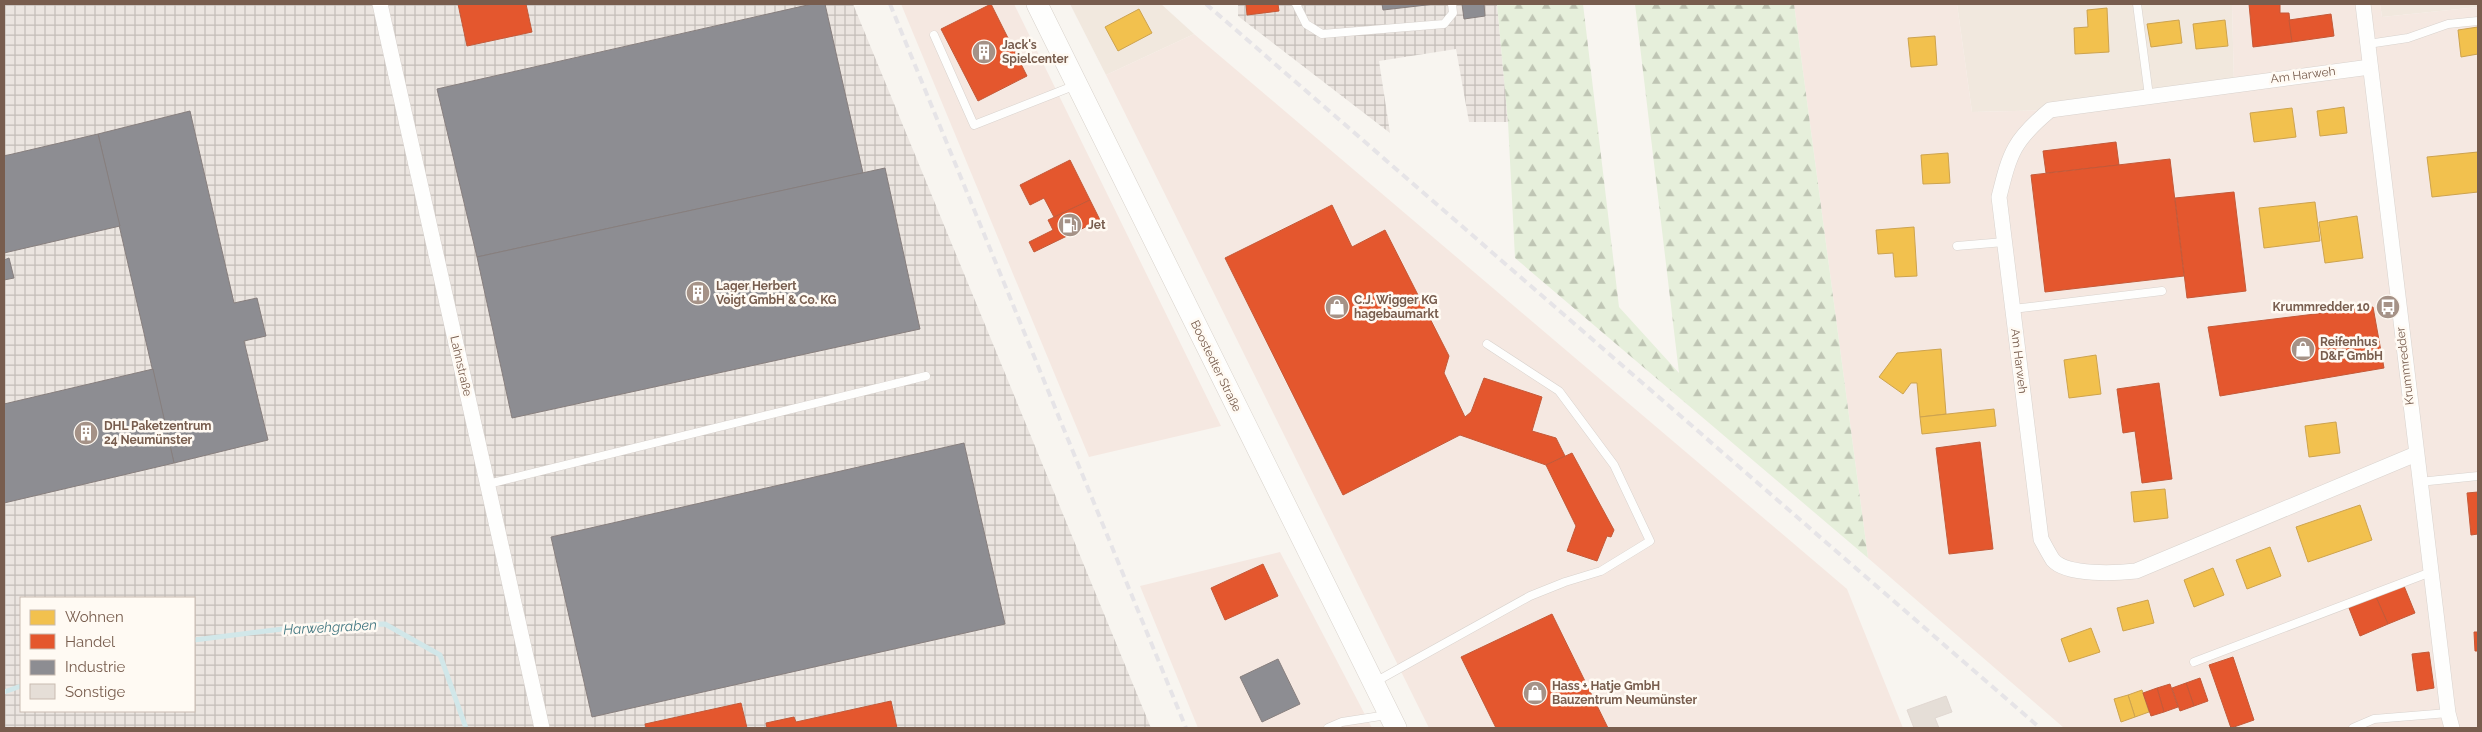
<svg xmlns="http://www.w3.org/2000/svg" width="2482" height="732" font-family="Raleway,sans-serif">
<defs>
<pattern id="industrial-grid" width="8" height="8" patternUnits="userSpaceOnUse" patternTransform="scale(1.25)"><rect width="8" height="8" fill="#ebe5e0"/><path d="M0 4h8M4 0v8" fill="none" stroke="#c3bdb8"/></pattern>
<pattern id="forest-firs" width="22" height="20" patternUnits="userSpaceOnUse" patternTransform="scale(1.25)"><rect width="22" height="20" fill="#e6efdb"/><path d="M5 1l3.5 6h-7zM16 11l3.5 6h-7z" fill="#bfc5b4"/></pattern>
</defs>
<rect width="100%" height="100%" fill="#f8f5f0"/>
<!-- residential -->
<g fill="#f1e8de">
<path d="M1070,4H1161L1194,34L1106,75Z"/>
<path d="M1957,4H2232L2234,84L2050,110L1972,112Z"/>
<path d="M2380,4H2478V7L2382,17Z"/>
</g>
<!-- commercial -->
<g fill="#f5e8e1">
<path d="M901,4H1014L1221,426L1089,457Z"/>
<path d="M1794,4H1957L1972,112L2050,110L2234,84L2232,4H2380L2382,17L2478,7V728H2064L1868,558Z"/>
<path d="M1194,34L1847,589L1903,728H1429L1106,75Z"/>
<path d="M1280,552L1372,728H1198L1140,586Z"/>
</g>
<!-- industrial -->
<g fill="url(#industrial-grid)" fill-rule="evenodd">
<path d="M4,4H853L1151,728H4ZM21,598H194V711H21Z"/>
<path d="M1238,4H1497L1508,122H1469L1456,49L1379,61L1390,133L1238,16Z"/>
</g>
<!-- forest -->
<path fill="url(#forest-firs)" d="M1497,4H1583L1619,307L1679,373L1635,4H1794L1868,558L1515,258L1508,122Z"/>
<!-- homes -->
<g fill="#f2c14e" stroke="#cda34e">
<path d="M2107,8L2109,52L2075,54L2074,28L2088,27L2087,10Z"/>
<path d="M1139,9L1152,33L1118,51L1105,27Z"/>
<path d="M2179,20L2182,43L2151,47L2147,24Z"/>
<path d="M2225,20L2228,46L2196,49L2193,24Z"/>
<path d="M2478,27V54L2461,57L2458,30Z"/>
<path d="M1935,36L1937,65L1911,67L1908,38Z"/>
<path d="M2344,107L2347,133L2320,136L2317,111Z"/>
<path d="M2292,108L2296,137L2254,142L2250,113Z"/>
<path d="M2478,152V192L2432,197L2427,157Z"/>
<path d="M1948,153L1950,183L1923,184L1921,155Z"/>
<path d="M2315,202L2320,241L2264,248L2259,208Z"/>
<path d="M2357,216L2363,258L2325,263L2319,222Z"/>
<path d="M1914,227L1917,276L1895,277L1893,253L1878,254L1876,230Z"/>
<path d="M1941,349L1946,414L1920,417L1917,383H1911L1903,394L1879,377L1897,353Z"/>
<path d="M2096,355L2101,394L2069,398L2064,360Z"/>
<path d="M1994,409L1996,426L1922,434L1920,417Z"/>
<path d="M2336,422L2340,453L2309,457L2305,426Z"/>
<path d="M2165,489L2168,518L2134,522L2131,492Z"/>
<path d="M2360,505L2372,540L2308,562L2296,527Z"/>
<path d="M2270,547L2281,576L2247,589L2236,560Z"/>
<path d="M2213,568L2224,595L2194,607L2184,580Z"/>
<path d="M2148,600L2154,623L2123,631L2117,608Z"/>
<path d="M2091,628L2100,652L2069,662L2061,639Z"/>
<path d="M2142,690L2149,712L2135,717L2128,695Z"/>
<path d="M2128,695L2135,717L2121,722L2114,699Z"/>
</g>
<!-- shops -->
<g fill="#e4572e" stroke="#c45938">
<path d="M458,4H526L532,32L467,46Z"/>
<path d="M991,4L1027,76L978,101L941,29Z"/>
<path d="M1246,4H1278L1279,11L1247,15Z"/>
<path d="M2249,4H2280V13H2289L2292,42L2253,47Z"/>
<path d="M2331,14L2334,36L2292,42L2289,20Z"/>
<path d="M2116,142L2119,165L2046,173L2043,151Z"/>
<path d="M2170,159L2184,276L2045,292L2031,175Z"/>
<path d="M1070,160L1090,200L1054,217L1044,198L1030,205L1020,185Z"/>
<path d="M2234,192L2246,291L2187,298L2175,198Z"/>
<path d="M1090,200L1100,220L1034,252L1029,242L1053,230L1048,220Z"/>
<path d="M1332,205L1352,247L1385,230L1449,356L1444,373L1465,417L1471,412L1484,378L1542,397L1532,431L1556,438L1565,456L1546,465L1460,435L1343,495L1225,258Z"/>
<path d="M2373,307L2384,368L2220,396L2208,327Z"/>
<path d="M2159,383L2172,479L2142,483L2135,431L2123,433L2117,389Z"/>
<path d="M1980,442L1993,549L1949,554L1936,448Z"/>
<path d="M1572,453L1614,530L1611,537L1607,536L1597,561L1567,551L1576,526L1546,465Z"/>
<path d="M2478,492V534L2471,535L2467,493Z"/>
<path d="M1263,564L1278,596L1225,620L1211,588Z"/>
<path d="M2404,586L2415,613L2388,624L2376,597Z"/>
<path d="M2376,597L2388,624L2360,636L2349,608Z"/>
<path d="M1552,614L1608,728H1496L1461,657Z"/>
<path d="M2474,632H2478V651H2475Z"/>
<path d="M2429,652L2434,688L2417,691L2412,654Z"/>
<path d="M2233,657L2254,720L2231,728L2209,665Z"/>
<path d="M2200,678L2208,701L2194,706L2186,683Z"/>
<path d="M2186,683L2194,706L2180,711L2172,688Z"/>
<path d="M2170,684L2178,707L2164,712L2157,688Z"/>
<path d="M2157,688L2164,712L2151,716L2143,693Z"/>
<path d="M891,701L897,728H767L766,723L794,717L796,722Z"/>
<path d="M741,703L747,728H646L645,724Z"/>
</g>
<!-- industry -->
<g fill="#8d8d92" stroke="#877f7e">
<path d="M812,4H825L863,173L477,257L437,89Z"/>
<path d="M1382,4H1435L1383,10Z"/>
<path d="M1462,4H1484L1485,16L1464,19Z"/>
<path d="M190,111L234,303L257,298L266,336L244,341L268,440L174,463L98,134Z"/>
<path d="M98,134L120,226L4,253V156Z"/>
<path d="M885,168L920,329L512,418L477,257Z"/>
<path d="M9,258L14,278L4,280V260Z"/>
<path d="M153,369L174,463L4,503V404Z"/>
<path d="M964,443L1005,624L592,717L551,537Z"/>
<path d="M1278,659L1300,704L1262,722L1240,677Z"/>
</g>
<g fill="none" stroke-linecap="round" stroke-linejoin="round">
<!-- stream -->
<g stroke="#d1e7e9" stroke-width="5">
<path d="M194,640L315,625L385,624L440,655L466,728"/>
<path d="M4,692L21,686"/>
</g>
</g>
<!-- building -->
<path fill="#e5ded7" stroke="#e1d8d2" d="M1946,696L1952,712L1935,718L1939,728H1914L1907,710Z"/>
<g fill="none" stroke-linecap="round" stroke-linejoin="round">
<!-- lane casing -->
<g stroke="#d8d2cd" stroke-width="9">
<g id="lane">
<path d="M1296,4L1306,24L1322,34L1444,24L1453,13L1452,4"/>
<path d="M2137,4L2149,96"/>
<path d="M934,35L974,125L1076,85"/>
<path d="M2368,44L2408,38L2448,24L2478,21"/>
<path d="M1957,246L2004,242"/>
<path d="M2013,309L2162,291"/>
<path d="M2419,482L2478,476"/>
<path d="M488,484L926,376"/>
<path d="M2194,662L2431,572"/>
<path d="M1375,682L1530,596L1565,582L1601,571L1650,541L1614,465L1559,391L1487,344"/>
<path d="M1328,728L1342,722L1387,715"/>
<path d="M2353,728L2374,719L2448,713"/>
</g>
</g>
<!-- street casing -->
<g stroke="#d8d2cd" stroke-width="16">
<g id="street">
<path d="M380,4L542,728"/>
<path d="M2363,4L2448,713L2452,728"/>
<path d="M2370,67L2050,110C2014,140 2010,152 1999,197L2041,539C2045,546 2049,554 2053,560C2067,576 2117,573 2136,571L2416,454"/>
</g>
</g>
<!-- secondary casing -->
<g stroke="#d8d2cb" stroke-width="22">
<path id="secondary" d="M1037,4L1396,728"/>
</g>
<!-- lane -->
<use href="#lane" stroke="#fefefd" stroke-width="8"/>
<!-- street -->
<use href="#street" stroke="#fefefd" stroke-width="15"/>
<!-- secondary -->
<use href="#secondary" stroke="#fefefd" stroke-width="21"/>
<!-- rail -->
<g stroke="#e6e4e7" stroke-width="4" stroke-dasharray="8 5" stroke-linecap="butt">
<path d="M890,4L1186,728"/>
<path d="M1206,4L2040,728"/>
</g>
</g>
<!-- icons -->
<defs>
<g id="building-disc" transform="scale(1.25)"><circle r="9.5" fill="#a59287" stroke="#fffaf3"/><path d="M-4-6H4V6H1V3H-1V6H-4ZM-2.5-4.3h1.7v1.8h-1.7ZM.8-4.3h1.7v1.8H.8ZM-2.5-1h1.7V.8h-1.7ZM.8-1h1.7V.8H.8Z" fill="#fff"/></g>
<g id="fuel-disc" transform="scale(1.25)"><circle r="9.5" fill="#a59287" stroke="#fffaf3"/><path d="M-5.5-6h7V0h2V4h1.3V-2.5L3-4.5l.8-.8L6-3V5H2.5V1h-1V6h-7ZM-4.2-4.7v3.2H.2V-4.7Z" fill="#fff"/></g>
<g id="shop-disc" transform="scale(1.25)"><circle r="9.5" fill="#a59287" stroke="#fffaf3"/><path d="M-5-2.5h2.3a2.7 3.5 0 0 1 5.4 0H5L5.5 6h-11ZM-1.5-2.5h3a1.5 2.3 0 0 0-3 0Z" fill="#fff"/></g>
<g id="bus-disc" transform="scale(1.25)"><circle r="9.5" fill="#a59287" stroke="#fffaf3"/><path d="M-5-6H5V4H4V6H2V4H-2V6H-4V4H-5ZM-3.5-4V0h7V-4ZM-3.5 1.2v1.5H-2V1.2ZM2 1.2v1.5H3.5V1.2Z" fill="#fff"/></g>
</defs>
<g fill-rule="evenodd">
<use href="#building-disc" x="984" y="52"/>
<use href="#fuel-disc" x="1070" y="225"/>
<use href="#building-disc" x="698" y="293"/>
<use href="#shop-disc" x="1337" y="307"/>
<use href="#bus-disc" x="2388" y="307"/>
<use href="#shop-disc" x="2303" y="349"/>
<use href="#building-disc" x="86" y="433"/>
<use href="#shop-disc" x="1535" y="693"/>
</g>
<g text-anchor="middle" stroke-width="5" stroke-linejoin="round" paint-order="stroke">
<!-- poi labels -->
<g font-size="12" font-weight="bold" fill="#785d4e" stroke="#fffaf3" text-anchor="start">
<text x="1002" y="49">Jack's<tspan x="1002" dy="14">Spielcenter</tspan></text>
<text x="1088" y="229">Jet</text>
<text x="716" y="290">Lager Herbert<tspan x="716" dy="14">Voigt GmbH &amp; Co. KG</tspan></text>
<text x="1354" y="304">C.J. Wigger KG<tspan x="1354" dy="14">hagebaumarkt</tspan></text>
<text x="2370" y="311" text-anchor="end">Krummredder 10</text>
<text x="2320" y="346">Reifenhus<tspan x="2320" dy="14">D&amp;F GmbH</tspan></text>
<text x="104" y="430">DHL Paketzentrum<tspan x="104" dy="14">24 Neumünster</tspan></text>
<text x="1552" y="690">Hass + Hatje GmbH<tspan x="1552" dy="14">Bauzentrum Neumünster</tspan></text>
</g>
<!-- street labels -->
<g font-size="12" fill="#785d4e" stroke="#fffaf3">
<text transform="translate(2303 75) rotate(-7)" y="4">Am Harweh</text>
<text transform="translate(2019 361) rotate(83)" y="4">Am Harweh</text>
<text transform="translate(461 366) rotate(77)" y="4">Lahnstraße</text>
<text transform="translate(1216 366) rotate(64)" y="4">Boostedter Straße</text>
<text transform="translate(2405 366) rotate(-97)" y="4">Krummredder</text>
</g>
<!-- water labels -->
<g font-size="14" font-style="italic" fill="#457983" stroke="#fffaf3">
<text transform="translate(330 627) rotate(-3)" y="5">Harwehgraben</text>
</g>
</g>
<!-- border -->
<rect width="2482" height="732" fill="none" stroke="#785d4e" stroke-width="10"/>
<!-- legend -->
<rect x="20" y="597" width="175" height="115" fill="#fffaf3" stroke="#c9bbb1"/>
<rect x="30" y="610" width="25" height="15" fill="#f2c14e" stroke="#c9bbb1"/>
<text x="65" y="622" font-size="15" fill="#785d4e">Wohnen</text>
<rect x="30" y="634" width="25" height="15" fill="#e4572e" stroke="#c9bbb1"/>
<text x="65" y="647" font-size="15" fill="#785d4e">Handel</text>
<rect x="30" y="660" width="25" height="15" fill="#8d8d92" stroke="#c9bbb1"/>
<text x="65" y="672" font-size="15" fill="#785d4e">Industrie</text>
<rect x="30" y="684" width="25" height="15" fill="#e5ded7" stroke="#c9bbb1"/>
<text x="65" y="697" font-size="15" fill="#785d4e">Sonstige</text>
</svg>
